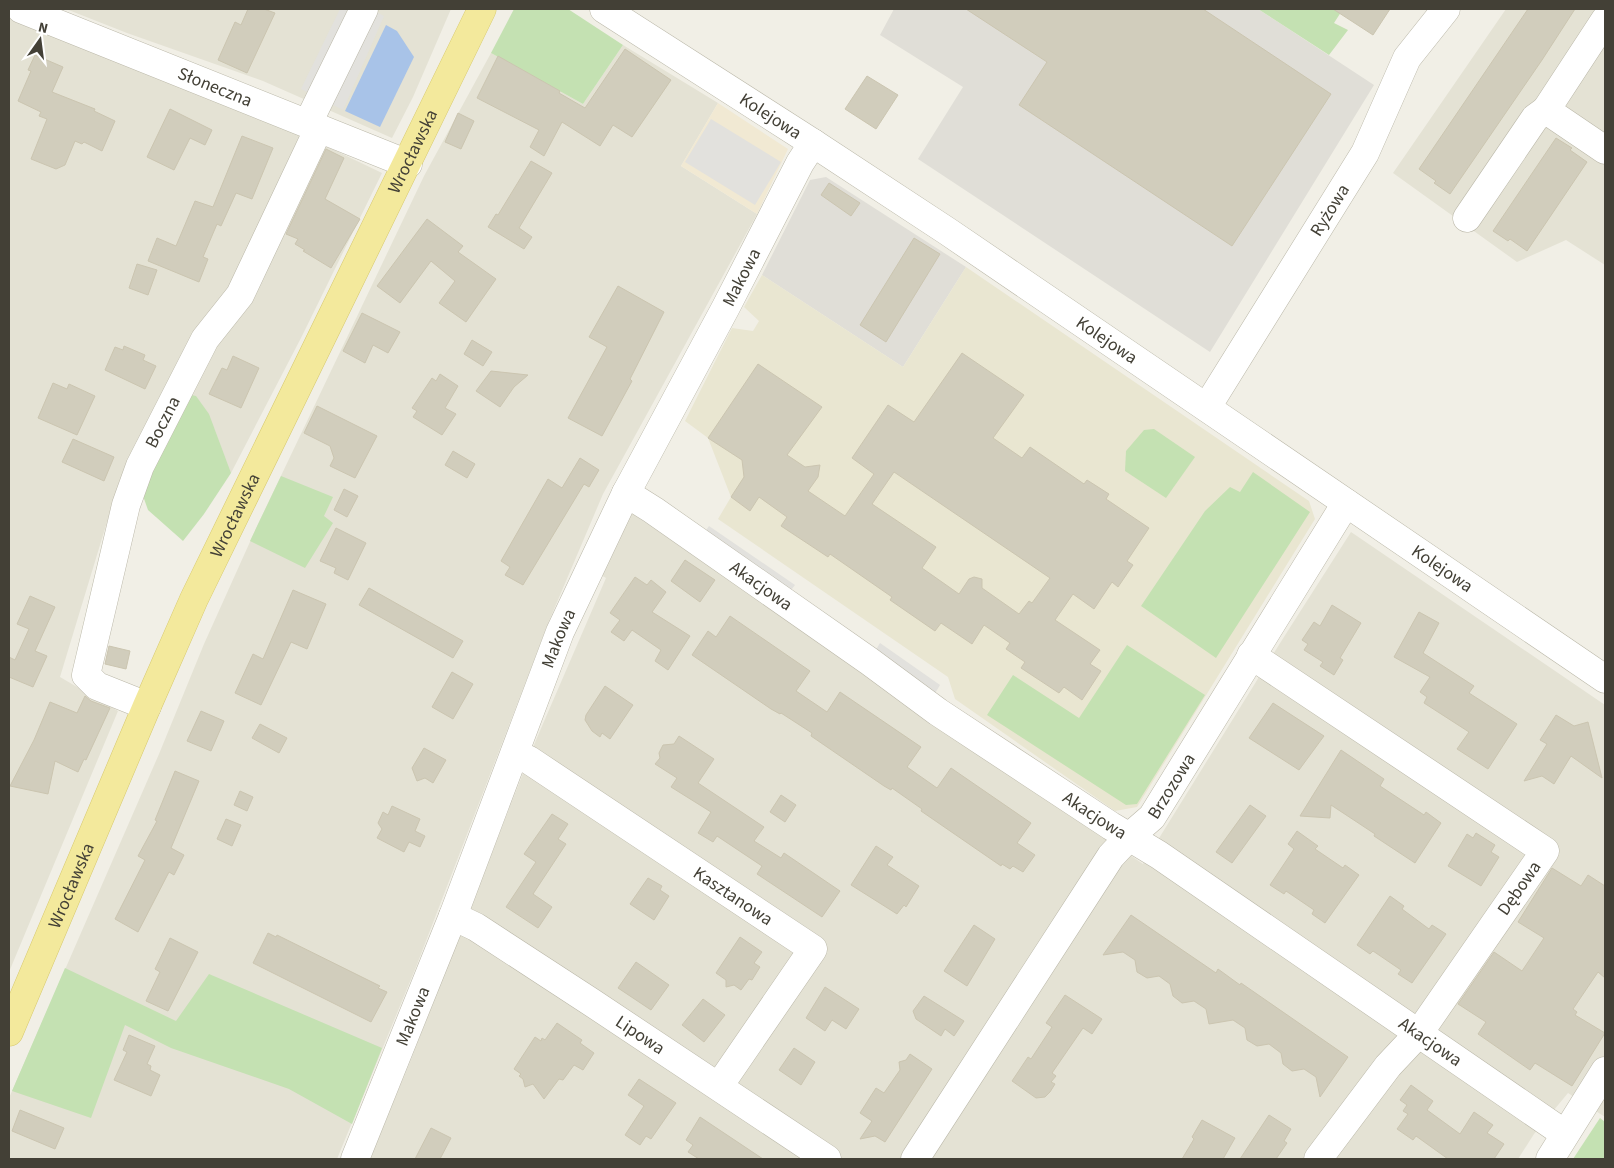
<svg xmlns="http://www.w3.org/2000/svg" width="1614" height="1168" font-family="'Source Sans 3',sans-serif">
<rect width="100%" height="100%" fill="#f1efe6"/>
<!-- residential -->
<g fill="#e4e2d4">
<path d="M66,9H451L413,97L392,138L263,81L127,33Z"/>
<path d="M1506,9H1605V265L1566,240L1517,262L1393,173Z"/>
<path d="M9,16L280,124L382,173L302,336L231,473L120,479L60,677L118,711L9,972Z"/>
<path d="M623,45L718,103L681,166L757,214L603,494L549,621L416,967L337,1159H9V1098L159,754L204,644L258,524L424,176L491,53L583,104Z"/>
<path d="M633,514L1143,864L1282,640L1351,532L1605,705V1117L1568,1093L1534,1134L1518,1159H370L410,1062L536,740L606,578L601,575L629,515Z"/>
</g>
<!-- commercial -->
<path fill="#f1e9d3" d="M718,103L788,149L757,214L681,166Z"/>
<!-- industrial -->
<g fill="#e0ded7">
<path d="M894,9H1258L1374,85L1210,352L918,159L963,87L880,35Z"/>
<path d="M826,177L966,267L903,367L762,275L810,180Z"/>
</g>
<!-- education -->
<path fill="#e9e6d1" d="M966,267L1309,501L1315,519L1137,807L1115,811L955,699L948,677L718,519L731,497L708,438L685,421L732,328L753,331L759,321L744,307L762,275L903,367Z"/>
<!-- green -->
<g fill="#c4e1b2">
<path d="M514,9H568L623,45L583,104L491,53Z"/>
<path d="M1258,9H1343L1334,23L1348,30L1329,55Z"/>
<path d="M167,390L196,396L209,414L231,473L204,514L183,541L148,510L130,459Z"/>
<path d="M1154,429L1195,457L1166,498L1125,471L1126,451L1144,430Z"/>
<path d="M1253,472L1310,512L1216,658L1141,606L1205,511L1230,487L1240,492Z"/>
<path d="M281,476L333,497L324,516L333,523L305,568L250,541Z"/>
<path d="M1127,645L1205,695L1137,804L1126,805L987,715L1013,675L1079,718Z"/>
<path d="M65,968L176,1021L209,974L382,1048L352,1124L289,1089L171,1048L125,1025L91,1118L12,1091Z"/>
<path d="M1600,1118L1605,1122V1159H1573Z"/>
</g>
<!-- parking -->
<g fill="#e2e1dd">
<path d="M340,9H371L384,16L343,110L301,89Z"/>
<path d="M711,119L781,162L755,205L685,162Z"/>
<path d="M709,526L795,585L788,594L702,536Z"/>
<path d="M880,643L940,685L934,695L874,653Z"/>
</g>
<!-- water -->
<path fill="#a8c3e8" d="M386,25L397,31L414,57L380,127L345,111Z"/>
<!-- building -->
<g fill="#d1cdbc" stroke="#cbc5b0" fill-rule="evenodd">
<path d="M248,9H264L275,13L247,73L218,60L235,22L241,25Z"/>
<path d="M966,9H1203L1331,94L1232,246L1019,105L1047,62Z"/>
<path d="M1333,9H1390L1373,35Z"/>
<path d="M1528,9H1575L1542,60L1450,194L1434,183L1436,181L1419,169Z"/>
<path d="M625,49L671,80L632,137L613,125L600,146L562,122L544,156L530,147L539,130L477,98L498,56L560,91L559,93L585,108Z"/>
<path d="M35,55L63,67L52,92L95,109L94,111L115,121L102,151L84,142L82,144L75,141L65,165L56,169L31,159L47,119L39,116L41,112L18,101L31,71L28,70Z"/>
<path d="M867,76L898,95L876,129L845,109Z"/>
<path d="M170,109L212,130L205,145L190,138L174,170L147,157Z"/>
<path d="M458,113L474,121L461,149L445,142Z"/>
<path d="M242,136L273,148L252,199L236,193L221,226L217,224L203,257L208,259L199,282L148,261L157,238L176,246L195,201L213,207Z"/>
<path d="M1556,138L1572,148L1570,150L1587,162L1527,251L1510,239L1508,241L1493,231Z"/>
<path d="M326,149L344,158L325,199L360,219L331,268L303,251L305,250L295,244L298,239L286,234Z"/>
<path d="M531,161L552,173L519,228L532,237L524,249L488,227L496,214L498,215Z"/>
<path d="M829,183L860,203L851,216L821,195Z"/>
<path d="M427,219L463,246L458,252L496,279L466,322L439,303L455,281L431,261L400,303L377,286Z"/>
<path d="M914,238L940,254L886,342L860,325Z"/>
<path d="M137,264L157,270L148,295L129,288Z"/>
<path d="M618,286L664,312L630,379L632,381L602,436L568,418L607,347L589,337Z"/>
<path d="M362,313L400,332L388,353L373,345L365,363L343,351Z"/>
<path d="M472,340L492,352L483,366L464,354Z"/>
<path d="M124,346L145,355L143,360L156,366L145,389L105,370L115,347L123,350Z"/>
<path d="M962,353L1024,395L993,438L1022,458L1030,447L1084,484L1087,480L1109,494L1106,499L1149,528L1127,561L1133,565L1118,587L1112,582L1094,609L1073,594L1055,620L1100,650L1090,664L1101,671L1082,700L1064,687L1059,693L1021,668L1025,662L1006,649L1010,643L984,625L972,644L941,623L935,631L890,600L892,597L830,554L828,557L781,526L787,517L759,497L750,511L731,497L744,477L742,460L708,438L758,364L822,407L787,455L805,467L820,465L818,477L808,491L845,516L874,474L852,458L888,405L914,422ZM894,472L1050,578L1032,603L1029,601L1019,614L982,588V579L974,577L969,579L959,594L922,568L936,547L872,504Z"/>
<path d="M233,356L259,368L241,408L209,394L222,368L227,370Z"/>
<path d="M491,371L528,375L514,387L500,407L476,391Z"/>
<path d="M440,374L458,386L445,408L456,414L442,435L413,417L417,411L412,408L432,378L436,381Z"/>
<path d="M53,383L67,389L69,384L95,396L77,435L38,418Z"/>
<path d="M317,406L377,436L355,478L330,466L334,458L330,446L304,433Z"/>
<path d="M73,439L114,457L104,481L62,462Z"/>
<path d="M453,451L475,464L467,478L445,465Z"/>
<path d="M580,458L599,470L589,487L584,484L523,585L505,575L510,567L501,561L548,479L562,488Z"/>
<path d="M344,489L358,496L347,517L334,510Z"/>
<path d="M336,528L366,543L348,580L334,573L336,568L320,561Z"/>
<path d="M685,560L715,580L700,602L671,581Z"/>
<path d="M635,577L647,585L651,580L666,592L652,612L690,636L668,670L655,661L661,650L632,630L624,641L611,632L620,620L610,613Z"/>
<path d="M369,588L463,641L453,658L359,605Z"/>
<path d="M293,590L326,604L307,649L291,642L261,705L235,693L253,654L263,659Z"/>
<path d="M30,596L55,607L35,651L47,656L33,687L9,677V657L15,660L29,629L17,624Z"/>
<path d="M1332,605L1361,623L1340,658L1343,660L1334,675L1320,666L1323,662L1304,650L1308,644L1302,640L1314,622L1320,626Z"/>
<path d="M1419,612L1439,623L1423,653L1474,686L1469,693L1517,724L1488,769L1457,749L1469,732L1424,703L1427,697L1420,692L1430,677L1394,657Z"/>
<path d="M730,616L810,671L796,691L827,712L840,692L921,747L907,767L937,788L951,768L1031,823L1017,843L1035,855L1023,872L1013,866L1010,869L1002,864L1001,866L921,811L922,809L892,788L891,790L884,786L811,736L812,733L781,713L780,714L771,709L692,655L708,631L716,637Z"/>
<path d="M109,646L130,651L126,669L105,664Z"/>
<path d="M452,672L473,684L453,719L432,707Z"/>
<path d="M605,686L633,705L610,739L602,733L600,737L592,731L585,720L586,715Z"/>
<path d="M85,696L91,701L110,708L86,760L84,759L78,772L55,761L48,794L10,786L34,740L50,702L77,713Z"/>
<path d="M1273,703L1324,736L1299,770L1249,738Z"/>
<path d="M201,711L224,721L211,751L187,741Z"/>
<path d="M1556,715L1574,726L1588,722L1602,778L1571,756L1554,784L1542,776L1524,781L1547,744L1540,740Z"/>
<path d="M260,724L287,738L279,753L252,738Z"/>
<path d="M679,736L714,759L698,783L764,827L754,841L781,858L784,853L840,891L822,917L757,874L762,866L717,836L713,842L698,833L711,812L671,787L677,778L655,764L660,758L659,753L663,745L674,744Z"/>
<path d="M424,748L446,760L433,783L425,778L417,781L412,768Z"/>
<path d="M1341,750L1384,779L1380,786L1424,815L1426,812L1441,823L1415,863L1374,836L1375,834L1331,805L1330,818L1300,816Z"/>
<path d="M175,771L199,781L171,848L184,855L174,875L169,872L138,932L115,919L145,860L138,856L157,821L155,820Z"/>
<path d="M240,791L253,797L247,811L234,805Z"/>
<path d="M781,795L796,805L785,822L770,812Z"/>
<path d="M1250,805L1266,816L1232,863L1216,852Z"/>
<path d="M392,806L420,819L415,831L425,836L420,847L409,842L404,852L377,838L382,829L378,823L383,812L388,815Z"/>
<path d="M552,814L568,824L558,839L566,844L533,894L552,907L538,928L506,907L536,862L524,854Z"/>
<path d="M226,819L241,825L232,846L217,839Z"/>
<path d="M1297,831L1318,846L1315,849L1343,868L1345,865L1359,875L1325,923L1312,914L1314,910L1286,891L1284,894L1270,885L1294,849L1288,844Z"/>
<path d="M1476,833L1495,845L1491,852L1499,857L1481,886L1448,866L1467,834L1473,838Z"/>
<path d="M876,846L893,857L887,865L919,886L906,907L904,905L897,914L851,885Z"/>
<path d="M1552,868L1581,886L1588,875L1605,886V978L1598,972L1573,1009L1577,1012L1575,1015L1605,1033L1572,1086L1535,1063L1530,1070L1478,1034L1486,1022L1458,1004L1494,952L1522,971L1544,938L1518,922Z"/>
<path d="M648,878L662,886L660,890L669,896L654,920L630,904Z"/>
<path d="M1390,896L1404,906L1402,909L1429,929L1432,925L1446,934L1412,983L1398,974L1401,970L1373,951L1370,954L1357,945Z"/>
<path d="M1131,915L1216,973L1218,969L1240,985L1241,983L1348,1057L1320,1097L1316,1077L1304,1069L1292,1071L1283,1064L1281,1053L1269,1044L1257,1046L1247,1040L1245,1028L1233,1020L1209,1024L1206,1009L1194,1001L1182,1003L1173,996L1170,984L1159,976L1147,978L1137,972L1135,960L1123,952L1103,955Z"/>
<path d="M974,925L995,939L967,986L944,971Z"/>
<path d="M268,933L276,937L277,935L380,986L378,988L387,992L371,1022L253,963Z"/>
<path d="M740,937L762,952L754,963L760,967L752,980L749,979L741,990L734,985L726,987V980L716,973Z"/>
<path d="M170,938L198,952L168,1011L146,1001L160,972L155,969Z"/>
<path d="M636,962L669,985L651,1010L618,988Z"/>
<path d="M825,987L859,1009L846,1029L832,1020L825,1031L806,1018Z"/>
<path d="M1065,995L1102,1019L1092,1034L1083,1028L1052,1073L1056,1076L1051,1082L1055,1084L1050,1092L1045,1097L1036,1098L1012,1081L1028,1057L1031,1059L1052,1027L1046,1023Z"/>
<path d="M924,996L964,1021L954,1036L945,1029L941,1036L916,1019L913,1011Z"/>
<path d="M703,999L725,1015L704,1042L682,1025Z"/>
<path d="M557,1023L582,1040L580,1043L594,1053L583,1070L574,1065L563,1080L559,1079L544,1099L533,1084L525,1087L523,1079L519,1076L521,1074L514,1069L535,1037L541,1041L542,1038L545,1040Z"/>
<path d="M129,1035L155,1046L147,1064L151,1066L150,1070L160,1075L151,1096L114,1080L127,1052L123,1050Z"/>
<path d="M794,1048L815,1062L801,1085L779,1070Z"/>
<path d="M910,1054L932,1069L885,1142L875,1136L860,1139L872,1121L860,1113L876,1088L884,1093L900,1070L899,1062L906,1060Z"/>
<path d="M639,1079L676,1103L651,1139L646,1136L640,1145L625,1135L644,1106L628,1095Z"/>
<path d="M1411,1085L1433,1101L1427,1110L1460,1134L1474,1112L1493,1125L1487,1133L1504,1144L1494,1159H1448L1416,1136L1413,1140L1397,1129L1408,1114L1403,1111L1407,1105L1400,1100Z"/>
<path d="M20,1110L64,1128L55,1149L12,1131Z"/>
<path d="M1269,1115L1291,1129L1284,1141L1287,1143L1276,1159H1240Z"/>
<path d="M700,1117L763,1159H699L688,1152L693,1145L686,1140Z"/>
<path d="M1202,1120L1235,1138L1223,1159H1182L1194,1139L1192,1137Z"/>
<path d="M431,1128L451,1138L440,1159H415Z"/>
</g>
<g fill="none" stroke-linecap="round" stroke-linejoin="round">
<!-- minor casing -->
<g stroke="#bbb8a9" stroke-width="29">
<g id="minor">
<path id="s1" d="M21,9L408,164"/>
<path id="s2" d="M604,9L813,143L947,231L1605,679"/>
<path d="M1605,20L1546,110L1605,150"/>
<path d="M308,123L364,9"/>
<path d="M1467,218L1535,118L1546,110"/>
<path id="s3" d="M1207,407L1365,153L1407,58L1446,9"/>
<path id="s4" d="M626,493L653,510L869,661L938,712L1111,826L1159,855L1565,1134"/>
<path d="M1251,655L1545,851L1419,1033L1388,1066L1318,1159"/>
<path id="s5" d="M147,706L97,686L86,675L126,505L140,466L205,339L240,295L319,128"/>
<path id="s6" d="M515,753L529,760L813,949L719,1086"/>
<path id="s7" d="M453,916L476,927L591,1002L827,1159"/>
<path id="s8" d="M355,1159L453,916L560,632L626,493L726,307L800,163L813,143"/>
<path id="s9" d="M915,1159L1111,856L1129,837L1152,817L1346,503"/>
<path d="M1550,1159L1605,1071"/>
</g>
</g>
<!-- major casing -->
<g stroke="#d7c96e" stroke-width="29">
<g id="major">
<path id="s10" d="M9,1032L147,706L194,599L482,9"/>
</g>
</g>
<!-- minor -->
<use href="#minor" stroke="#fff" stroke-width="28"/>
<!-- major -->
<use href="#major" stroke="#f3e99c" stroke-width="28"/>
</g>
<g text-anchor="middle" stroke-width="4.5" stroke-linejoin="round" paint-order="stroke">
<!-- street labels -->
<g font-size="18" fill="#434036" stroke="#fff">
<text dy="6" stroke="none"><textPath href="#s1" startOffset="209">Słoneczna</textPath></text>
<text dy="6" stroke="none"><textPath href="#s2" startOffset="198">Kolejowa</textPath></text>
<text dy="6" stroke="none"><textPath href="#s10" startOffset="969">Wrocławska</textPath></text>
<text dy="6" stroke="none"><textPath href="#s3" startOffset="232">Ryżowa</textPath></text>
<text dy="6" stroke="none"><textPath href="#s8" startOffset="964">Makowa</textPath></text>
<text dy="6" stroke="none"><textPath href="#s2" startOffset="602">Kolejowa</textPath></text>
<text dy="6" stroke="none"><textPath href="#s5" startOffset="335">Boczna</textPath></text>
<text dy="6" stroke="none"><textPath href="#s10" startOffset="564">Wrocławska</textPath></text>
<text dy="6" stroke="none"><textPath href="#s2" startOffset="1008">Kolejowa</textPath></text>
<text dy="6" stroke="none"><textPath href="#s4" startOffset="164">Akacjowa</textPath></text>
<text dy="6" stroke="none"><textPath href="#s8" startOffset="559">Makowa</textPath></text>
<text dy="6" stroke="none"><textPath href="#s9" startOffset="454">Brzozowa</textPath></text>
<text dy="6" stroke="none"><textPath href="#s4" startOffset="569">Akacjowa</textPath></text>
<text dy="6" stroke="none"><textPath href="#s10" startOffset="159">Wrocławska</textPath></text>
<text transform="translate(1519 888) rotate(-55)" y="6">Dębowa</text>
<text dy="6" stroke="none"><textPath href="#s6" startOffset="261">Kasztanowa</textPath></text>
<text dy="6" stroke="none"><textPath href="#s8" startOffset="154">Makowa</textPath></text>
<text dy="6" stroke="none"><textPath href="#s7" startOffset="222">Lipowa</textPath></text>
<text dy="6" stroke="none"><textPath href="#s4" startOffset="974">Akacjowa</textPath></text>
</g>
</g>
<!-- border -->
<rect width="1614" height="1168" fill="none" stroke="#434036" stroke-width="20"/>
<!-- north arrow -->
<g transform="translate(40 40) rotate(14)" stroke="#ffffff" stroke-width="4" paint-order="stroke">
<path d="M0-4L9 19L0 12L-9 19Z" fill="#434036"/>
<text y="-8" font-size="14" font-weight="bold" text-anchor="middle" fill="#434036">N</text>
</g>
</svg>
